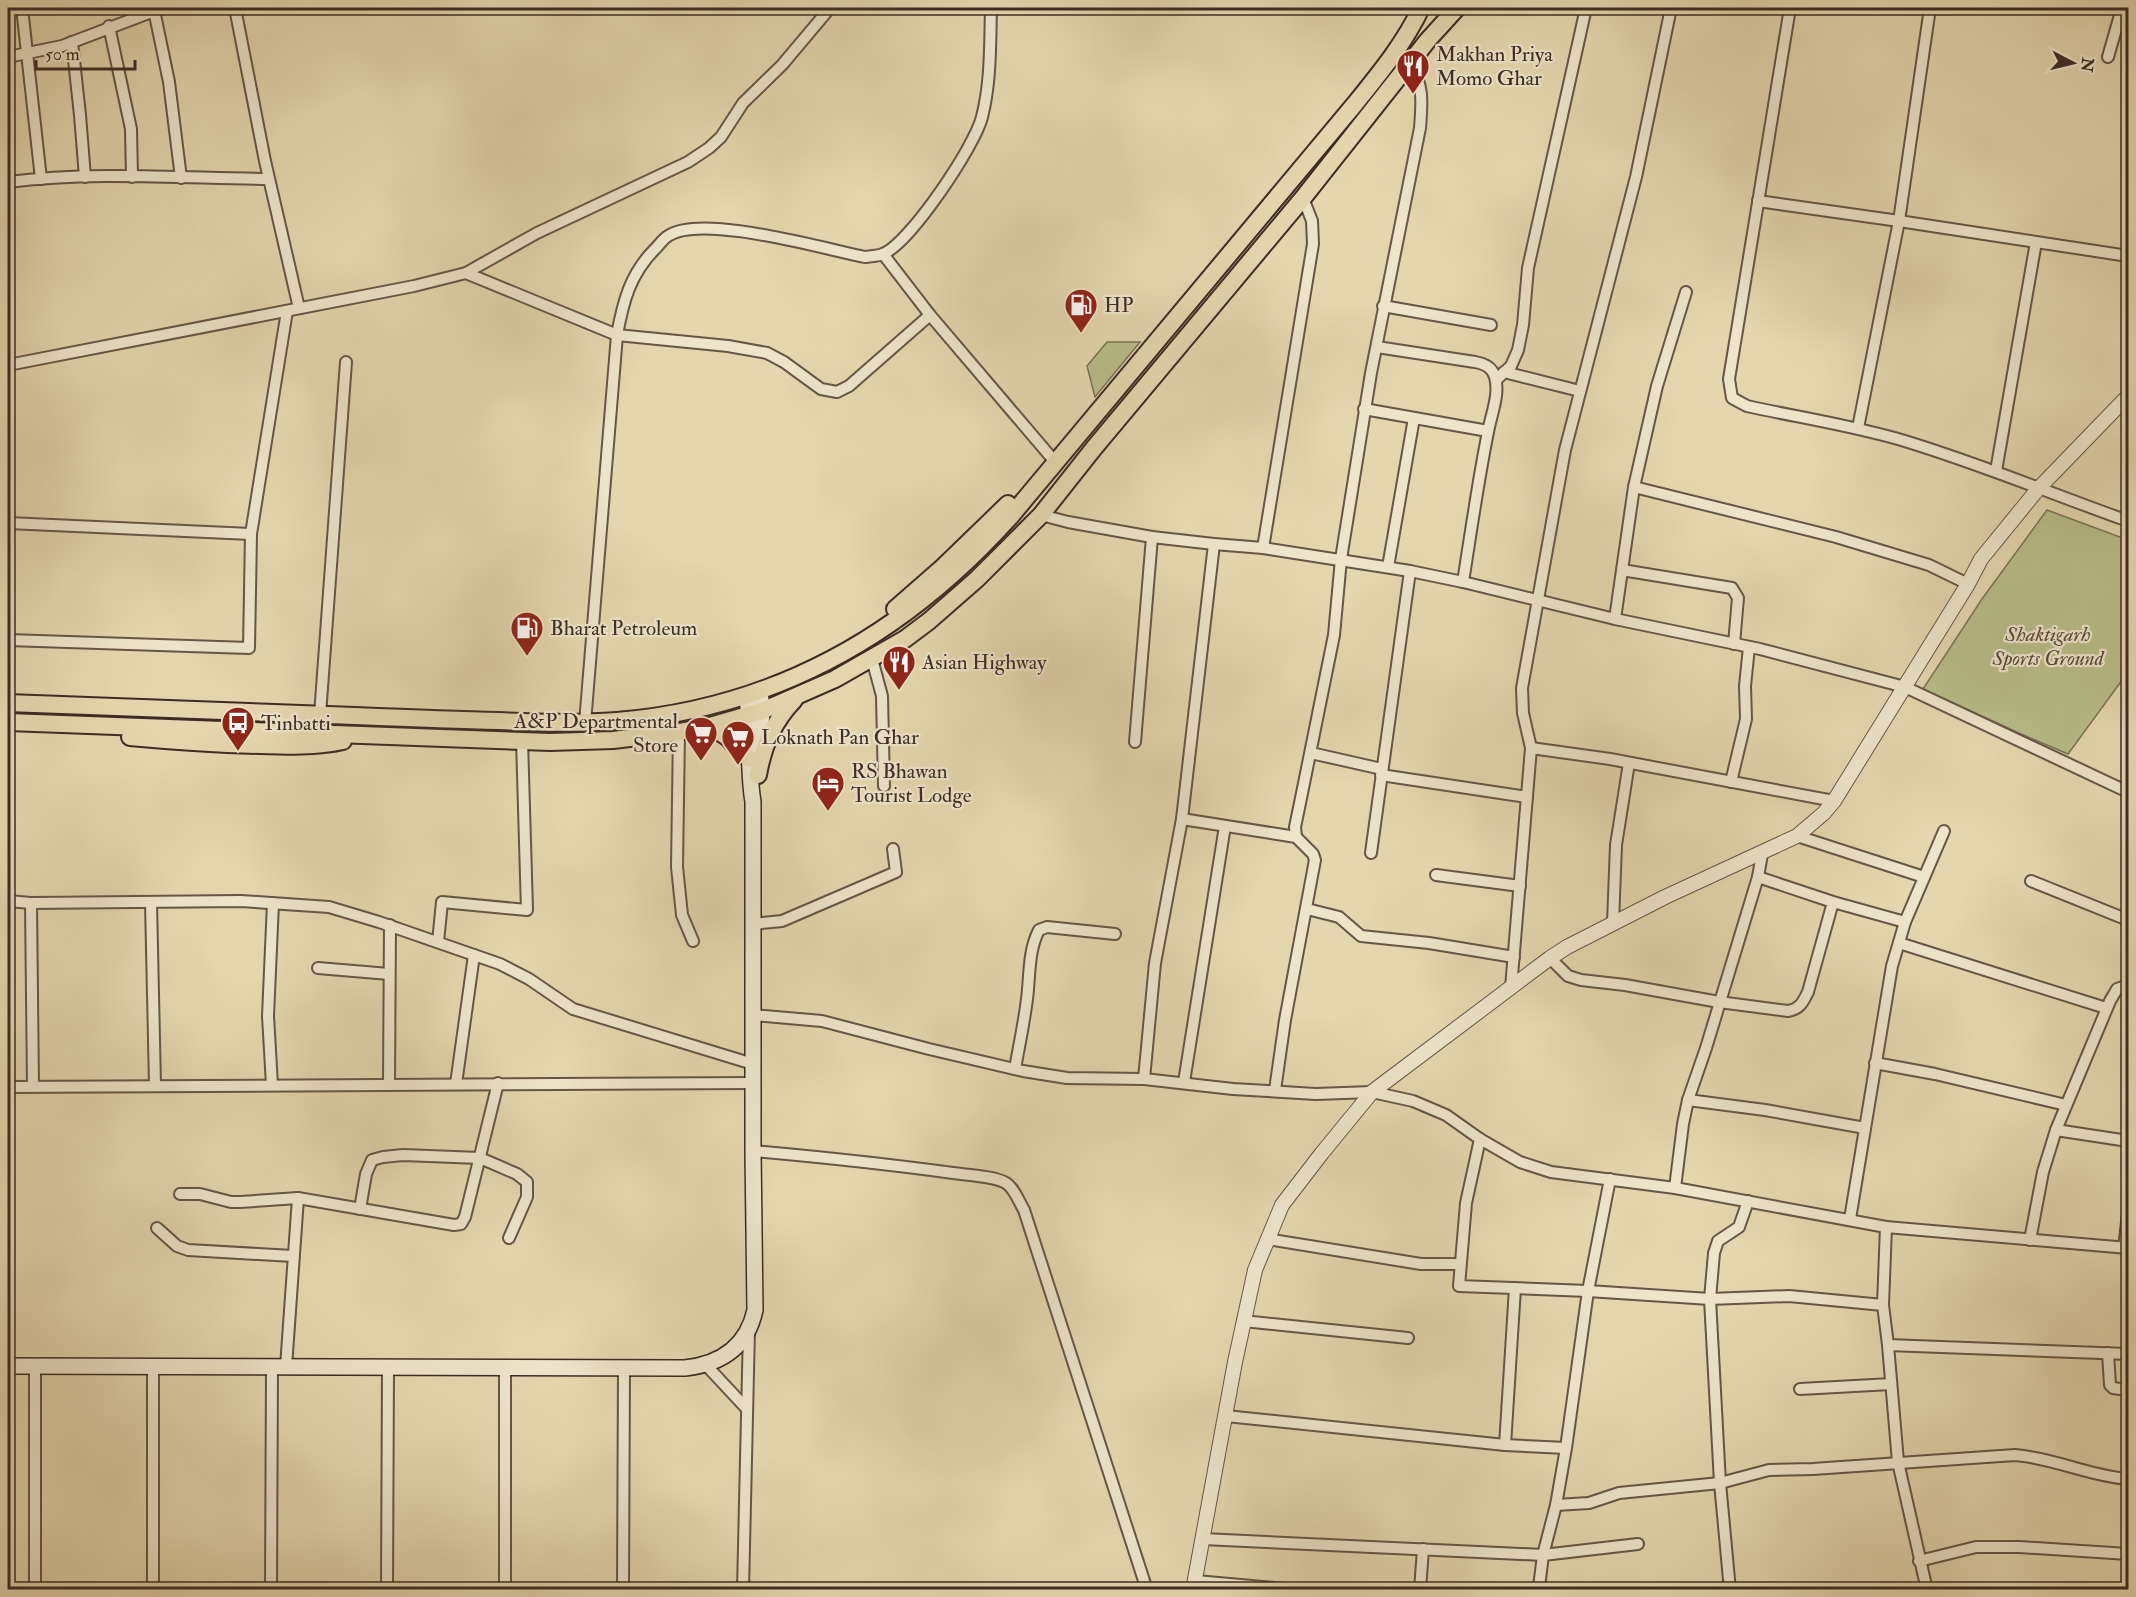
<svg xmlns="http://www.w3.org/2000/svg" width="2136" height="1597" font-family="'IM FELL Double Pica',serif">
<rect width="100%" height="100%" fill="#e4d6ae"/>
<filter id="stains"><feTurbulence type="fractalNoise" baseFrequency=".00333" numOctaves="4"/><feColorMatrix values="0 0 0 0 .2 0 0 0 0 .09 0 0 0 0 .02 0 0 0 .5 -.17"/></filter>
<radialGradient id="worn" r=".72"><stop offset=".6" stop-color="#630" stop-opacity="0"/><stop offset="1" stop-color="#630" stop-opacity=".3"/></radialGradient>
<!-- green -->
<g fill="#b7bd88" stroke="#7a7457" stroke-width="1.5">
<path d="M1107,342H1140L1095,397L1087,366Z"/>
<path d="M2047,510L2128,540V672L2068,754L2021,734L1923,689L1982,599Z"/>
</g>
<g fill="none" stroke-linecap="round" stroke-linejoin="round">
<!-- minor casing -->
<g stroke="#665648" stroke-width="14">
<g id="minor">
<path d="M22,8L41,179"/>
<path d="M235,8L265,161L299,308"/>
<path d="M1790,8L1729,379L1732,398L1747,406C1801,418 1856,426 1908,442C1983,465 2055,495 2128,521"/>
<path d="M154,10L169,82L181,178"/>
<path d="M109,26L131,129L132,177"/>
<path d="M72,42L80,115L85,177"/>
<path d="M8,57L62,46L162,8"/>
<path d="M2108,57L2122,8"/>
<path d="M8,182C94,171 182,178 269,179"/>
<path d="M1758,201L1899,221L2128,256"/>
<path d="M883,254L930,315L1056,463"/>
<path d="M466,273L617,335L728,346L767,353L784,362L821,389L837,392L849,386L930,315"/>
<path d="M1383,306L1491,325"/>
<path d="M1377,347L1475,362C1485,364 1492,367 1495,377C1500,394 1491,415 1488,432C1478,481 1471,532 1463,582"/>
<path d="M8,365L414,286L466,273L537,233L688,162L709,148L721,137L743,103L782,65L830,8"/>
<path d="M1504,372L1580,391"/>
<path d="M1496,380L1511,366L1518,350L1523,325L1528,268L1586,8"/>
<path d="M1364,409L1488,431"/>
<path d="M1858,428L1899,221L1930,8"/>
<path d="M1996,471L2036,242"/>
<path d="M1634,487L1836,537L1929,565L1968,584"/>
<path d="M1041,515L1068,522L1152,537L1214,544L1263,548L1410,571L1463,582L1615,619L1760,649L1905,687L2128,792"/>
<path d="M8,523L251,534"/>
<path d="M1263,548L1313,244L1312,221L1303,198"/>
<path d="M1388,567L1414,418"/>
<path d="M1622,570L1732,588L1738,598L1734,644"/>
<path d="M1615,619L1634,487L1657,386L1686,292"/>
<path d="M8,640L249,648L251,534L287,311"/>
<path d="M872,659L882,696L884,786"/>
<path d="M320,715L346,362"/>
<path d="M585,723L617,335C623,302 630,274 655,249C659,245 663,239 668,236C701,213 824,249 865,257C871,256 878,256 883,254C910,243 975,146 982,117C991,82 990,44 991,8"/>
<path d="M679,732L677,867L682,915L693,941"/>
<path d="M1135,742L1152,537"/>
<path d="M1531,748L1610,759L1834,801"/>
<path d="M1311,753L1382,769"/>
<path d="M1381,775L1527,797"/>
<path d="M1731,782L1746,719L1745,686L1749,647"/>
<path d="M1182,819L1296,837L1313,854L1315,860L1285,1020L1275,1090"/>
<path d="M1797,836L1924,877"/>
<path d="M1296,837L1295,827L1300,803L1334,635L1341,559L1371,373L1420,128C1422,102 1424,86 1410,63"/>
<path d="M1371,853L1410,571"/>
<path d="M1436,875L1520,886"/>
<path d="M1758,877L1833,902L1905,922"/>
<path d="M2031,881L2128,920"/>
<path d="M8,901L31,903L241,901L329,907L379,922L500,964L529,979L573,1009L753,1064"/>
<path d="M151,902L155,1086"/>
<path d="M31,903L33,1086"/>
<path d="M1307,909L1339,917L1361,936L1429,943L1514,957"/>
<path d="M1613,923L1616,845L1629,763"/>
<path d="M753,924L782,921L896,872L893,849"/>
<path d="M438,942L442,902L527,910L522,740"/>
<path d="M1899,943L2106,1008"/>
<path d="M1550,958L1568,976L1581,980L1625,985L1719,1002L1788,1011C1800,1009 1803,1002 1808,992L1833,902"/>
<path d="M318,968L389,974"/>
<path d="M1511,988L1531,748L1523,713L1522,688L1565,450L1636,177L1671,8"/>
<path d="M753,1015L822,1021L929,1049L1023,1071L1067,1078L1144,1079L1233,1089L1316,1094L1372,1092L1413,1101L1446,1115L1480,1139L1520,1162L1551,1172L1675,1188L1886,1227L2128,1248"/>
<path d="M1875,1063L1935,1074L2066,1105"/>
<path d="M1015,1069C1019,1046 1024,1023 1027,999C1030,976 1028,951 1039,930L1047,927L1115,934"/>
<path d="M1144,1079L1155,963L1182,819L1214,544"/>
<path d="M1184,1082L1225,826"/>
<path d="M389,1084L390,925"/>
<path d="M456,1084L474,955"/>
<path d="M272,1085L268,1016L273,903"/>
<path d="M8,1087L753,1083"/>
<path d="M1688,1100L1765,1110L1865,1128"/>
<path d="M2056,1130L2128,1141"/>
<path d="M1480,1139L1466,1203L1459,1286L1588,1291L1710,1299L1789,1296L1883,1305"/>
<path d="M753,1151C820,1157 886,1164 953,1173C966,1175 995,1176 1006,1183C1015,1189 1019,1202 1024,1210L1147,1590"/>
<path d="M1675,1188L1683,1124L1688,1100L1706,1048L1758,877L1762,854"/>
<path d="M180,1194H200L231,1202H240L298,1198L454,1225L461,1224L465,1217L498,1083"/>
<path d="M360,1209L366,1174L372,1160L383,1157L403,1155L480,1158L517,1174L527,1182V1197L509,1238"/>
<path d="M1850,1219L1892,966L1905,922L1944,831"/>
<path d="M1886,1227L1883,1305L1888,1345L1898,1462L1927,1590"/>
<path d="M157,1228L177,1246L188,1250L293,1256"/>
<path d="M1267,1239L1421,1264H1460"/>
<path d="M2030,1240L2043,1172L2056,1130L2110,1001L2117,989L2128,985"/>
<path d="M2124,1248L2128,1213"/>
<path d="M1243,1321L1408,1338"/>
<path d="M1888,1345L2128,1354"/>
<path d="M2108,1353L2110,1385L2113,1388L2128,1390"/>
<path d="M705,1364L747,1409"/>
<path d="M35,1366V1590"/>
<path d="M286,1367L298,1198"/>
<path d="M1800,1389L1891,1384"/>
<path d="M1226,1416L1505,1445L1566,1448"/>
<path d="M1505,1445L1515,1288"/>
<path d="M1556,1505L1589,1503L1619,1493L1720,1483L1769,1470L1813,1469L2015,1455C2054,1458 2089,1476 2128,1479"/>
<path d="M1203,1539L1543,1555L1638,1544"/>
<path d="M1919,1561L1976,1547H2019L2128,1554"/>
<path d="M1196,1581L1298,1590"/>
<path d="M153,1590V1367"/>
<path d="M271,1590L272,1367"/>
<path d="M387,1590L388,1368"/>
<path d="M505,1590V1368"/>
<path d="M623,1590L624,1368"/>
<path d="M743,1590L749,1329"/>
<path d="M1420,1590L1423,1549"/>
<path d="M1533,1590L1539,1587L1543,1555L1556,1505L1566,1448L1588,1291L1610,1179"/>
<path d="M1730,1590L1720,1483L1710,1299L1714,1253L1718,1241L1739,1227L1748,1201"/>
</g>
</g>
<!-- tertiary casing -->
<g stroke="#665648" stroke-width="16">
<path id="tertiary" d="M1193,1590L1235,1362L1255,1270L1282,1205L1322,1153L1372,1092L1550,958L1567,947L1665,897L1797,836L1824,813L1834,801L1968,584L1981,559L2038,489L2128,396"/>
</g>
<!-- secondary casing -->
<g stroke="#3c2c26" stroke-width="18">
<g id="secondary">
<path d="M759,754L762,711L760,690"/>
<path d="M8,1366L685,1368C721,1364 747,1347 755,1310L753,1151V802C747,766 751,731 747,695"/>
</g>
</g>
<!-- primary casing -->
<g stroke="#3c2c26" stroke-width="20">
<g id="primary">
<path d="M895,609L943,567L1008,504"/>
<path d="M8,703C123,708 239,711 355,716C403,718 451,720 499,721C538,723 577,724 617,721C776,708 904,635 1010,517L1354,105C1379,74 1404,44 1421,8"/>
<path d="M8,722L550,742L613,740L679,732L710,726L762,711L835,679L905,639L929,621L977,579L1041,515L1094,448L1303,198L1428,40L1457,8"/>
<path d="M710,726L727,737L749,759"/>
<path d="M130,737C173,741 216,744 260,745C288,746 316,747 343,741"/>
<path d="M758,775C763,746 773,722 794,700"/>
</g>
</g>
<!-- minor -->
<use href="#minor" stroke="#ede4ca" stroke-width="10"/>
<!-- tertiary -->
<use href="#tertiary" stroke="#ede4ca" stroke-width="14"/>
<!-- secondary -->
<use href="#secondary" stroke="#ede4ca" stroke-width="15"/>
<!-- primary -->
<use href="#primary" stroke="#e4d6ae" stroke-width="16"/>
</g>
<!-- icons -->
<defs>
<g id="restaurant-pin" transform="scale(1.725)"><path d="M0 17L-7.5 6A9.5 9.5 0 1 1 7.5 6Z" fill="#8f2418" stroke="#ede4ca"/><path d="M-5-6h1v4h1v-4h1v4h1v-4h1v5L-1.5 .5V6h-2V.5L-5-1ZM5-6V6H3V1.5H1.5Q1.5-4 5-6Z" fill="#fff"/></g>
<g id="fuel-pin" transform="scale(1.725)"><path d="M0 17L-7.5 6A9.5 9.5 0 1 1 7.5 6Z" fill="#8f2418" stroke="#ede4ca"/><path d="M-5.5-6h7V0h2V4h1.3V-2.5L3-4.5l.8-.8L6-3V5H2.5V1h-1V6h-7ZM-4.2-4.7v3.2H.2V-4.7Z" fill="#fff"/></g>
<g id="bus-pin" transform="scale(1.725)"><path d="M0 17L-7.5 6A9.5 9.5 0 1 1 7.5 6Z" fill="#8f2418" stroke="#ede4ca"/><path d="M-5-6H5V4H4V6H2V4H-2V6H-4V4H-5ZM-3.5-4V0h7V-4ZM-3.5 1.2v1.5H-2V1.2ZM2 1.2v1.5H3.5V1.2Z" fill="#fff"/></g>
<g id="supermarket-pin" transform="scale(1.725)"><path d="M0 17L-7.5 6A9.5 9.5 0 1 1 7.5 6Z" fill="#8f2418" stroke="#ede4ca"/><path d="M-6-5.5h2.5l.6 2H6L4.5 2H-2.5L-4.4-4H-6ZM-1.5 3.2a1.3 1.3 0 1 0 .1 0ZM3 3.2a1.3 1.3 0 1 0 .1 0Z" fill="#fff"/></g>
<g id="hotel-pin" transform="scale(1.725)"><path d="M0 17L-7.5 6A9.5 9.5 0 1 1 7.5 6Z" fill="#8f2418" stroke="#ede4ca"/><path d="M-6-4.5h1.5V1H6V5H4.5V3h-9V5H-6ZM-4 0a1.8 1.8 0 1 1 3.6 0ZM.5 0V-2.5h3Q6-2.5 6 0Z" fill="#fff"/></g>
</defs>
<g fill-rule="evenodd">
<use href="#restaurant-pin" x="1413" y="66"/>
<use href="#fuel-pin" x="1081" y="305"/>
<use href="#fuel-pin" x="527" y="628"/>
<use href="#restaurant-pin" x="899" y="662"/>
<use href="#bus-pin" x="238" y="723"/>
<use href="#supermarket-pin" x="701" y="733"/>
<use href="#supermarket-pin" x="738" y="737"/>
<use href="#hotel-pin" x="828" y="783"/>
</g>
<g text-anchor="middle" stroke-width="4.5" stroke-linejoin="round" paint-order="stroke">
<!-- poi labels -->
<g font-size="21" fill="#3c2c26" stroke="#ede4ca" text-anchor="start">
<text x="1436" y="61">Makhan Priya<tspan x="1436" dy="24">Momo Ghar</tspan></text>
<text x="1104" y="312">HP</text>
<text x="550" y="635">Bharat Petroleum</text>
<text x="922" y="669">Asian Highway</text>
<text x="678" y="728" text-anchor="end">A&amp;P Departmental<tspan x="678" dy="24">Store</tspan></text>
<text x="261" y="730">Tinbatti</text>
<text x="761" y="744">Loknath Pan Ghar</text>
<text x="851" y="778">RS Bhawan<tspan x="851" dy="24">Tourist Lodge</tspan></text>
</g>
<!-- park labels -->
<g font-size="21" font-style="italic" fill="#55493a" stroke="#ede4ca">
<text x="2048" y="641">Shaktigarh<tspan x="2048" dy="24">Sports Ground</tspan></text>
</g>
</g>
<!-- margin -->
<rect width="2136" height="1597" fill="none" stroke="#e4d6ae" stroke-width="30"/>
<rect x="9" y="9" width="2118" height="1579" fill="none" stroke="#3c2c26" stroke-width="3"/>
<rect x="15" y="15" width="2106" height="1567" fill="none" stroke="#3c2c26" stroke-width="1.5"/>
<!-- north arrow -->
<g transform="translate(2073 63) rotate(97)" stroke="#ede4ca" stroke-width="4.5" paint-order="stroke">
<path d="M0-4.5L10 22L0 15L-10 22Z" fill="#3c2c26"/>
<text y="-9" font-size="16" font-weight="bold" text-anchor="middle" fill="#3c2c26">N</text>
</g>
<!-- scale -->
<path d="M36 60v9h99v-9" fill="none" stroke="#3c2c26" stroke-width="3"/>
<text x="45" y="60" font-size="18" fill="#3c2c26" stroke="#ede4ca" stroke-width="4.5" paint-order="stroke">50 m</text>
<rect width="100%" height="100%" filter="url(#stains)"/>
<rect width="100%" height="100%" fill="url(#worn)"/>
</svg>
